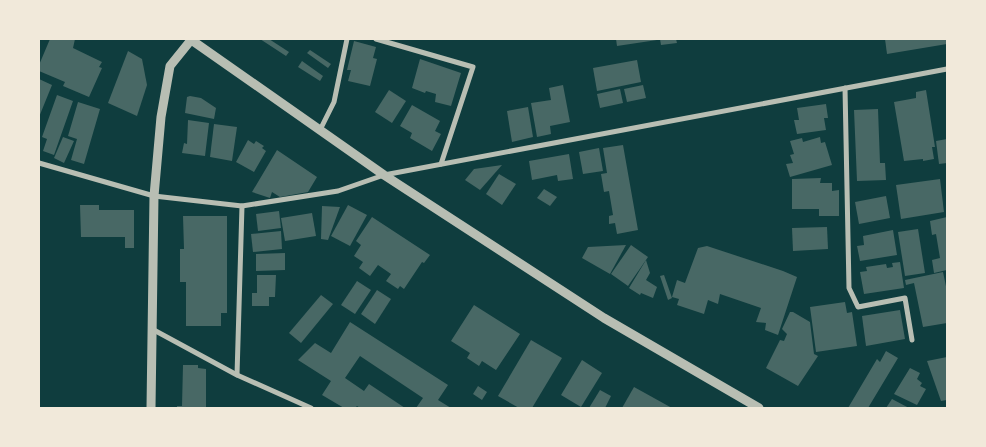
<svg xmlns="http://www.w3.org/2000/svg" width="986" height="447" font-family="Ubuntu,sans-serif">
<rect width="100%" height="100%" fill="#0f3d3e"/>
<!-- building -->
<g fill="#486865">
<path d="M50,39H75L73,48L102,62L99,67L102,68L89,97L63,86L65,82L39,71V65Z"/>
<path d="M260,39H269L289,52L286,56Z"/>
<path d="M616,39H657V40L617,46Z"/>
<path d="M660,39H676L677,43L661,45Z"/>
<path d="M885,39H947V44L887,54Z"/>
<path d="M354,41L376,47L373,58L377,59L370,86L348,81L351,70H347Z"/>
<path d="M310,50L331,64L328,68L307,53Z"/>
<path d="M128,51L142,59L147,85L137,116L108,103Z"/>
<path d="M420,59L461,73L451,106L435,102L436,94L426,91L425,93L412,88Z"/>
<path d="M637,60L641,82L597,91L593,68Z"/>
<path d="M302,61L323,76L320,81L298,67Z"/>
<path d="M39,79L52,85L39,117Z"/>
<path d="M563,85L570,122L550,126L551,134L537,137L531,103L551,100L549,88Z"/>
<path d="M643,85L646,98L627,102L624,89Z"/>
<path d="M620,89L623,103L600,108L597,94Z"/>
<path d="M389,90L406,101L392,123L375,112Z"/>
<path d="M926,90L935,147H932L934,159L923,161V159L904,161L894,102L916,98V92Z"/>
<path d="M57,95L73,101L54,155L43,151L47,139L42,137Z"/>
<path d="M190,96L201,98L216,108L214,119L185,113L187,97Z"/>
<path d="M78,102L100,109L84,164L71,160L77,139L68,136Z"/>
<path d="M826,104L828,118H824L826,130L797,134L794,120H799L797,108Z"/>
<path d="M412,105L440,121L435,131L441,134L432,151L410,138L412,133L400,126Z"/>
<path d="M528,107L533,137L512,142L507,111Z"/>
<path d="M878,109L880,163H885L886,180L857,181L854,110Z"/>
<path d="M188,120L209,123L205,156L182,153L184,143L187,144Z"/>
<path d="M214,124L237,127L232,161L210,157Z"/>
<path d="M63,137L74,141L64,163L54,158Z"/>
<path d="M820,137L821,143L825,142L832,165L790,177L786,164L793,163L790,155L794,154L790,141L802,138L803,142Z"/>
<path d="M947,139V163L939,164L936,141Z"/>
<path d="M248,140L254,144L256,141L264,146L262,148L266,151L254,172L236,162Z"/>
<path d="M623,145L638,230L617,234L615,223L609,224V216L613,215L609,191L604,192L601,174L607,173L603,148Z"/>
<path d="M599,148L603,171L583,174L579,152Z"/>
<path d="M277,150L317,177L308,192L280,197L272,192L270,198L252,192Z"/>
<path d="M569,154L573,179L558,181L557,175L532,180L529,161Z"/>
<path d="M502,165L480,190L465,180L474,169Z"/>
<path d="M499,174L516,184L502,205L486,194Z"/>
<path d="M821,178L820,183H832V191L839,190V216H819V209H792V179Z"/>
<path d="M940,179L944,212L901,219L896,185Z"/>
<path d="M544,189L557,197L550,206L537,198Z"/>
<path d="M886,196L890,218L859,224L855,202Z"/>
<path d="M80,205H99V210H134V248H125V237H81Z"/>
<path d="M348,205L367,215L350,246L331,236Z"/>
<path d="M322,206L340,207L328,240L321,239Z"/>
<path d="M279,211L281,228L258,231L256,214Z"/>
<path d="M312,213L316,236L285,241L281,218Z"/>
<path d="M183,216H227V313H221V326H186V282H180V249H184Z"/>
<path d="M372,217L430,255L424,263L422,262L404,289L400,286L398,289L386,281L391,274L378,265L370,276L359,268L363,262L354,256L361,245L356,241Z"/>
<path d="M947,217V270L934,273L932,260L940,258L936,234L932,235L930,221Z"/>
<path d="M827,227L828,249L793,251L792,228Z"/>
<path d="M918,229L925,273L905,276L898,232Z"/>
<path d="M893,230L897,255L860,261L857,246L864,245L863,236Z"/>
<path d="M281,231L282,249L253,252L251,234Z"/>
<path d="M626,245L610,274L582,258L588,247Z"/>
<path d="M631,245L648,257L628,286L611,274Z"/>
<path d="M707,246L783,271L797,277L778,335L765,330L766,323L756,322L761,308L720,294L718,304L708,300L704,314L677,305L679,299L672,297L677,280L685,283L698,248Z"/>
<path d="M285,253V270L256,271V254Z"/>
<path d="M646,260L650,273L646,280L657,287L653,298L641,293L640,295L629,288Z"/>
<path d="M900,262L904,288L864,294L860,272L867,271L866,267L886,264L887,268L893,267L892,263Z"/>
<path d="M943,272L947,291V323L923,327L914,283L906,285L905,280Z"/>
<path d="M257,275H276L275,297H269V306H252V293H257Z"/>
<path d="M664,275L672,298L668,300L660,276Z"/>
<path d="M357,281L371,290L355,314L341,305Z"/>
<path d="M377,290L391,299L375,324L361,314Z"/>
<path d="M321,295L333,304L301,343L289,333Z"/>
<path d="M845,302L847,313L852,312L857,346L816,352L810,307Z"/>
<path d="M474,305L520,334L496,370L482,361L479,366L467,358L470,353L451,341Z"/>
<path d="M900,310L905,339L866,346L862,316Z"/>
<path d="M790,312H793L810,322L814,354L818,356L798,386L766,368L780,340L784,341L787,334L782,329Z"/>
<path d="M350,322L448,385L438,400L451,408H416L423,398L360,356L345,378L364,391L369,384L405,408H360L357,406L355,408H344L322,395L331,381L298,360L315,343L331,353Z"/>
<path d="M531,340L562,358L532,408H519L498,396Z"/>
<path d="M886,351L898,358L868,408H848L877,359L880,362Z"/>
<path d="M947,357V400L941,401L927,361Z"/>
<path d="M582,360L602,373L581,407L561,395Z"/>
<path d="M183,365H198V368L206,369V408H177V406H182Z"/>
<path d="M910,368L920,373L917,379L922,383L920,386L926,389L917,405L894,394Z"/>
<path d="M478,386L487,392L482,400L473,394Z"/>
<path d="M634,387L672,408H622Z"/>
<path d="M600,390L611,396L605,408H589Z"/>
<path d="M892,399L909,408H886Z"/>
</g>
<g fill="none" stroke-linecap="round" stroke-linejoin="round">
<!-- minor -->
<g stroke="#b8beb3" stroke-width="5">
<path d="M376,39L473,67L441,164"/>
<path d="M845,88L849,288L858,307L905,298L912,340"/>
<path d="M320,130L334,102L347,39"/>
<path d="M39,163L154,196L242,206L338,191L384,175L947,69"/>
<path d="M152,329L237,375L311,408"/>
<path d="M237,375L242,206"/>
</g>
<!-- tertiary -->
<g stroke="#b8beb3" stroke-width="9">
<path d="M190,39L384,175L604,318L759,408"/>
<path d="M151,408L154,196L161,117L170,66L191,40"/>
</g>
</g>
<!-- border -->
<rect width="986" height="447" fill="none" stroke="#f1e9da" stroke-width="80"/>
</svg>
